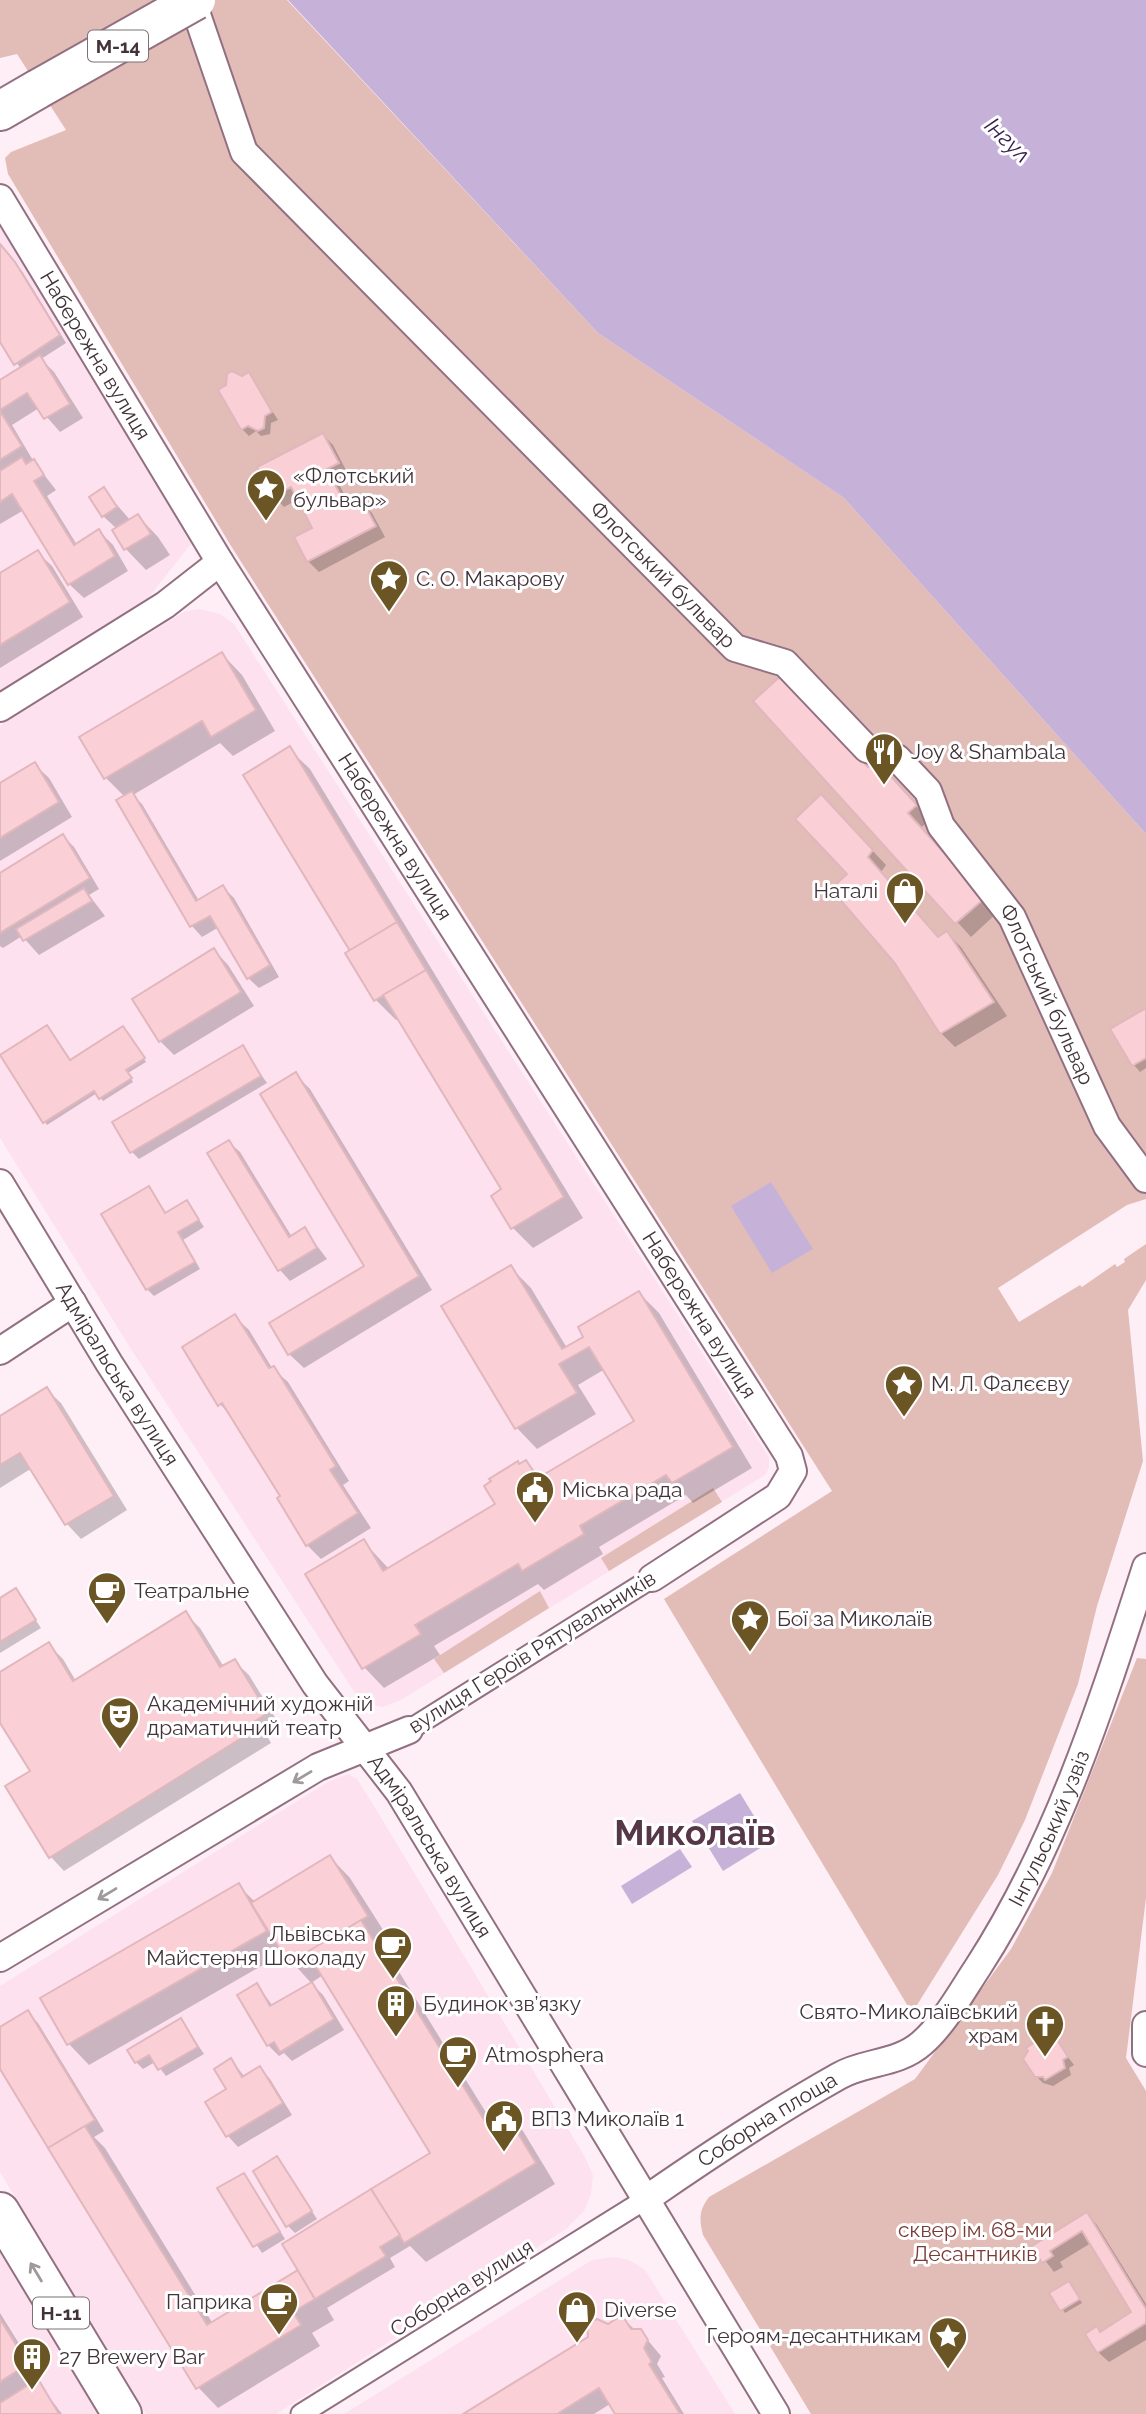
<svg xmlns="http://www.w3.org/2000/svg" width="1146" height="2414" font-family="Raleway,sans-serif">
<rect width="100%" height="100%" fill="#feeef6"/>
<!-- built -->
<g fill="#fde1ef">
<path d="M0,227L194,540L133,617L0,696Z"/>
<path d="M198,609L220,614L234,624L769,1457V1468L765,1475L401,1700L382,1707L364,1703L355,1693L131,1349L0,1138V726L184,612Z"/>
<path d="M348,1774L357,1779L374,1806L585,2157L593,2175L591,2194L584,2211L566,2229L276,2414H146L0,2172V1986L328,1782Z"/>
<path d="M0,2249L100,2414H0Z"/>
<path d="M614,2257L629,2260L645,2270L735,2414H344L592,2260Z"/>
</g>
<!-- green -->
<g fill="#e2bcb7">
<path d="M0,0H287L598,333L844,498L1146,834V1199L1127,1205L998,1288L1019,1322L1080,1285L1082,1287L1115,1264L1117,1267L1125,1262L1124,1259L1146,1244V1280L1128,1310L1143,1461L1097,1606L1078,1684L1025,1820L998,1875L912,2013L664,1599L832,1491L231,546L8,174L5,158L11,152L66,130L17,54L0,58Z"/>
<path d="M713,1488L722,1502L609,1571L601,1558Z"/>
<path d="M540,1591L549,1608L444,1673L434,1659Z"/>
<path d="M1137,1658L1146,1659V1898L1126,2058L1146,2091V2414H811L703,2235C699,2219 699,2210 709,2197L915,2079L1011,1949L1052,1873Z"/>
</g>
<!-- water -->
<g fill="#c6b2d9">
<path d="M288,0H1146V834L844,498L598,333Z"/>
<path d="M771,1182L813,1249L772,1273L731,1206Z"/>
<path d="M740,1793L770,1842L723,1871L692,1821Z"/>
<path d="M680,1849L692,1867L632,1904L621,1886Z"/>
</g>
<!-- shadow -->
<g fill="#0003">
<path d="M0,245L22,271L66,343L41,359L54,372L83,418L60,432L39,408L12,425L34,462L56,490L47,496L77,545L99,531L113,545L128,571L84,598L69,584L24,510L0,524V382L21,369L0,339Z"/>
<path d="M249,374L278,420L271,423L270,434L261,436L256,431L249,436L242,429V378Z"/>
<path d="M323,435L333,445L348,474L337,480L351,508L362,503L372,513L385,537L319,572L308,561L296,538L314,528L299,499L284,507L274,496Z"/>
<path d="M104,490L131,521L138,516L158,537L170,555L146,570L126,549L114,530L117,529L103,516Z"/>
<path d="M37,552L52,566L83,617L0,668V575Z"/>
<path d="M222,654L242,675L275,731L233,756L220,743L133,795L142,804L199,901L223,887L234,898L279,977L259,988L248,978L219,927L202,937L192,926L119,801L125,797L106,778L81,737Z"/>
<path d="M756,701L869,769L890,777L929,820L921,828L997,913L971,937Z"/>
<path d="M289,749L310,769L583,1218L533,1248L513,1228L504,1190L399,1018L396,1020L376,1000L352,951Z"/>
<path d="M34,764L49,778L72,817L0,861V785Z"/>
<path d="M835,811L886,865L881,872L939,938L947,933L961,947L1007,1016L955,1047L941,1033L850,874Z"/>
<path d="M63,836L74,847L99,889L89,895L105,916L39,955L22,936L3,948L0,946V875Z"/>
<path d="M214,950L228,965L254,1006L174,1055L160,1041Z"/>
<path d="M1146,1010V1068L1140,1072L1134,1065Z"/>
<path d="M126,1031L146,1062L128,1073L133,1082L103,1101L97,1093L47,1125L2,1056L70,1061Z"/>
<path d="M242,1048L267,1083L139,1159L132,1152Z"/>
<path d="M296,1075L310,1089L432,1290L304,1368L289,1354L366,1266Z"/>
<path d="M229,1142L240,1152L292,1237L305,1230L327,1259L290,1281L280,1270L209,1154Z"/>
<path d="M149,1188L167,1214L187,1202L204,1227L183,1240L200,1269L154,1296L147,1289Z"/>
<path d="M510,1267L531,1288L567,1348L585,1337L639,1293L659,1313L752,1468L693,1503L686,1495L599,1547L603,1554L544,1590L538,1584L434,1646L440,1655L384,1688L364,1667L363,1541L389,1569L497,1504L520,1466L526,1462L542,1478L636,1421L605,1369L578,1385L596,1414L537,1449L517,1428L443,1307Z"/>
<path d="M234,1316L249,1330L272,1368L288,1382L349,1481L343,1485L371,1528L321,1559L307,1545L283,1497L233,1418L220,1404Z"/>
<path d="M46,1389L61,1403L127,1510L81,1539L67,1524L32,1468L0,1488V1418Z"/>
<path d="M16,1591L41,1628L0,1653V1600Z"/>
<path d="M185,1613L200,1628L224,1667L234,1661L249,1675L281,1727L267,1736L271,1743L64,1871L50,1856L32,1772L0,1720V1674L48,1644L63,1659L76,1681Z"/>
<path d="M330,1857L350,1878L387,1936L380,1941L490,2119L503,2111L523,2131L555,2184L426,2262L410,2246L390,2258L395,2267L327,2308L334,2320L312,2333L320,2346L218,2408L198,2387L0,2066V2029L27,2012L38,2023L104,2131L94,2137L105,2148L213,2324L300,2271L433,2154L323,1975L311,1983L323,1995L344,2030L292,2061L284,2053L279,2056L268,2045L239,1995L257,1985L273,2006L312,1984L284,1953L89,2065L69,2044L42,1998L239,1886L256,1903Z"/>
<path d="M181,2020L204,2054L166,2076L155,2062L143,2069L136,2062Z"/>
<path d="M1049,2040H1055L1074,2065L1069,2068L1071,2075L1053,2086L1043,2083L1036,2076Z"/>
<path d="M231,2060L245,2077L260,2068L270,2079L292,2115L238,2147L228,2136L208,2102L228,2090Z"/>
<path d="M277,2158L317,2219L295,2233L288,2226Z"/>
<path d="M244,2175L285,2239L262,2253L220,2189Z"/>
<path d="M1087,2214L1097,2225L1146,2304V2340L1109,2362L1098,2352L1101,2333L1134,2313L1091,2243L1060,2262L1063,2267L1054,2272L1034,2246Z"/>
<path d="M1071,2286L1082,2303L1065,2313L1052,2293Z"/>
<path d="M0,2313L41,2379L37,2381L62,2414H0Z"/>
<path d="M622,2317L636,2331H640L661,2356L657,2364L665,2377L662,2378L684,2414H617L610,2404L594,2414H466Z"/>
</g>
<!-- building -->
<g fill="#facfd6" stroke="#e1b7be" stroke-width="2">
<path d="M0,244L15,262L60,335L14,365L0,342Z"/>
<path d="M40,355L70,404L44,419L27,393L0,410V380Z"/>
<path d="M232,371L242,376L249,372L272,412L265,416L264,428L258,431L248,426L241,430L218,390L226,385L227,374Z"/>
<path d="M0,411L22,446L0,460Z"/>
<path d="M323,433L339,463L327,469L347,508L362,500L376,526L307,562L294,537L312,528L291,487L272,497L257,467Z"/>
<path d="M22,457L26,464L34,459L44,475L34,481L74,545L99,529L115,556L68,585L12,494L0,502V471Z"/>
<path d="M104,487L117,507L102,517L89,497Z"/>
<path d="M138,514L151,534L124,550L112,530Z"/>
<path d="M38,550L70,602L0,645V573Z"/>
<path d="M222,652L256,710L211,737L202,721L104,779L79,737Z"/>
<path d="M784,673L868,767L876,760L917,805L908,813L985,898L955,924L753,701Z"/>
<path d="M290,746L397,922L350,951L243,775Z"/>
<path d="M35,762L59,802L0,838V783Z"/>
<path d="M132,791L196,901L223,885L270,965L247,979L210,916L190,927L116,800Z"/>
<path d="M821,794L873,850L868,857L938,937L947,931L994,1002L940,1034L894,962L831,889L847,874L795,819Z"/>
<path d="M63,834L90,878L0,933V873Z"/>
<path d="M84,888L92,901L23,941L16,929Z"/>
<path d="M397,922L426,970L374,1001L345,953Z"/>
<path d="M214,948L241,992L159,1042L132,999Z"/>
<path d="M426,970L564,1197L511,1229L491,1196L501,1189L383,995Z"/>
<path d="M1146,1008V1058L1132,1066L1110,1029Z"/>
<path d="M47,1025L70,1060L123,1026L145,1058L126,1070L132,1078L99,1099L94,1091L43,1123L0,1055Z"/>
<path d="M243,1045L261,1076L130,1153L112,1122Z"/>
<path d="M296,1072L419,1276L288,1355L269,1323L364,1266L260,1094Z"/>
<path d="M229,1140L289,1237L305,1227L317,1248L278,1271L207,1153Z"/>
<path d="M149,1186L165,1213L187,1200L199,1220L178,1232L195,1262L146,1290L101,1214Z"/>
<path d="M511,1265L562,1349L583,1337L578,1327L639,1291L733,1447L672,1483L666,1475L580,1526L584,1534L522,1571L518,1564L415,1625L421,1634L362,1669L305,1574L364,1539L383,1571L495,1504L484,1486L491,1481L489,1479L518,1461L519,1464L526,1460L538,1478L634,1421L589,1347L559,1364L577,1393L515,1429L441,1306Z"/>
<path d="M235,1314L269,1368L274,1366L336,1466L330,1470L358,1513L306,1546L277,1498L280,1496L222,1403L218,1406L182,1347Z"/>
<path d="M47,1387L114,1496L65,1525L20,1453L0,1465V1416Z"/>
<path d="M16,1588L36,1620L0,1642V1598Z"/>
<path d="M186,1611L220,1667L235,1659L268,1713L254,1722L258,1728L49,1858L5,1786L30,1771L0,1723V1672L49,1642L73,1681Z"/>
<path d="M330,1855L368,1916L289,1964L251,1903Z"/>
<path d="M239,1883L267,1931L67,2045L40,1998Z"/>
<path d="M361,1920L484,2120L503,2109L536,2163L404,2243L371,2189L430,2153L307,1952Z"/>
<path d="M312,1982L334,2019L280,2052L274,2042L267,2046L237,1995L257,1983L270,2006Z"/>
<path d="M28,2010L95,2120L48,2148L0,2069V2027Z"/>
<path d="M181,2018L198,2047L158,2070L149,2055L135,2063L127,2050Z"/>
<path d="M1046,2035L1048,2039L1056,2038L1068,2057L1063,2060L1065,2068L1045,2080L1043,2077H1035L1023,2059L1028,2051L1026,2048Z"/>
<path d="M231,2058L242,2077L260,2066L283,2103L226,2137L205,2102L226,2089L214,2069Z"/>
<path d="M85,2126L207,2325L298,2270L315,2299L293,2312L301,2325L196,2389L48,2148Z"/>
<path d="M277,2156L312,2211L286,2227L253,2171Z"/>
<path d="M244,2173L280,2232L253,2247L217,2188Z"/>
<path d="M371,2189L400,2235L380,2247L386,2256L315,2299L282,2244Z"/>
<path d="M1087,2212L1146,2309V2323L1097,2353L1085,2334L1097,2326L1100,2332L1131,2312L1082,2231L1050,2251L1053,2256L1042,2263L1032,2246Z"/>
<path d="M1069,2281L1080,2299L1060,2311L1049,2293Z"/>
<path d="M622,2315L631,2329H641L648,2340L644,2348L652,2362L649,2364L680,2414H615L599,2388L557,2414H463L588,2337L587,2325L597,2319L608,2324Z"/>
<path d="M0,2319L28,2364L0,2382Z"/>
<path d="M38,2379L59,2414H0V2403Z"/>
</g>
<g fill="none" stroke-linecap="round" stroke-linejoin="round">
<!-- pedestrian casing -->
<g stroke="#927081" stroke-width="23">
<g id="pedestrian">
<path d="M409,1730L652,1578"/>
<path d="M301,2414L646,2199"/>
</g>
</g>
<!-- minor casing -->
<g stroke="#927081" stroke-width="30">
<g id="minor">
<path id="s1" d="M192,0L244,152L735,648L785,663L867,749L897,758L928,791L941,826L1012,917L1107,1126L1146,1179"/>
<path id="s2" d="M0,198L220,562L789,1456L793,1471L778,1496L652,1578"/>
<path d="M0,708L165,605L220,562"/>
<path id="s3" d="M0,1183L109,1363L315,1684L399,1792L776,2414"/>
<path d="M0,1351L73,1303"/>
<path d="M0,1958L318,1767L409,1730"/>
<path d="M1146,2025V2053"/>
<path id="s4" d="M646,2199C708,2156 773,2113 839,2076C865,2061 897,2065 922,2043C944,2024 962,1991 978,1967C1058,1843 1101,1706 1146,1567"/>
</g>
</g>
<!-- primary casing -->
<g stroke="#927081" stroke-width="42">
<path id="primary" d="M0,2212L122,2414"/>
</g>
<!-- trunk casing -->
<g stroke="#927081" stroke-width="42">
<path id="trunk" d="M0,111L38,89"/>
</g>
<!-- pedestrian -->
<use href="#pedestrian" stroke="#fff" stroke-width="19"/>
<!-- minor -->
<use href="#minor" stroke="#fff" stroke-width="26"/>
<!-- primary -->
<use href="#primary" stroke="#fff" stroke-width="38"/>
<!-- trunk -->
<use href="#trunk" stroke="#fff" stroke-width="38"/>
<!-- trunk-bridge casing -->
<g stroke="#927081" stroke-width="42" stroke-linecap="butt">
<path id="trunk-bridge" d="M38,89L196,0"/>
</g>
<!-- trunk-bridge -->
<use href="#trunk-bridge" stroke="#fff" stroke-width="38"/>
</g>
<!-- one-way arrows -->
<defs><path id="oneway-shaft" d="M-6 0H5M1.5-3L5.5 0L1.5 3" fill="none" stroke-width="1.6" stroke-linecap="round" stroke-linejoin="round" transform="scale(1.75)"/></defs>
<g stroke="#a0999c">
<use href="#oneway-shaft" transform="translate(302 1777) rotate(149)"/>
<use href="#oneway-shaft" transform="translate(107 1894) rotate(149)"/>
<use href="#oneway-shaft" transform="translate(36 2272) rotate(-121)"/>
</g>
<!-- icons -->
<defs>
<g id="sight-pin" transform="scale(2.0125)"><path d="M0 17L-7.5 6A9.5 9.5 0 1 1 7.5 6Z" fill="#6b5524" stroke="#fff"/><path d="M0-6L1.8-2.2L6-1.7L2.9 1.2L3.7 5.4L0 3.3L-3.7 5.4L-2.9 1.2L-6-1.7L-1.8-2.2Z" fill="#fff"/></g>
<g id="restaurant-pin" transform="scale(2.0125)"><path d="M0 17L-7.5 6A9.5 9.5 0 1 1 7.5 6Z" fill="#6b5524" stroke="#fff"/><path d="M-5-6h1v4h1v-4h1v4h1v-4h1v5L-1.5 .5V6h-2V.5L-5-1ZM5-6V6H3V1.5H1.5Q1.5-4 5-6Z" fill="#fff"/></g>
<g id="shop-pin" transform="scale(2.0125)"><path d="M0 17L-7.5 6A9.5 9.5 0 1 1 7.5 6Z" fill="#6b5524" stroke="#fff"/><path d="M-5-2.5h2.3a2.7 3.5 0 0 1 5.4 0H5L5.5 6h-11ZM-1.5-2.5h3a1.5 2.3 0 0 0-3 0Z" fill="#fff"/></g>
<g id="civic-pin" transform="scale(2.0125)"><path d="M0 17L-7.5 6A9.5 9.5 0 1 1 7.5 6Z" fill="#6b5524" stroke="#fff"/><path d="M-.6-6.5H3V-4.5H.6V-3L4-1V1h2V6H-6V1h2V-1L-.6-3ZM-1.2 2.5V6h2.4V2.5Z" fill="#fff"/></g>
<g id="cafe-pin" transform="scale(2.0125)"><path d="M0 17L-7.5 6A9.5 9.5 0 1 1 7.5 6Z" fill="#6b5524" stroke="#fff"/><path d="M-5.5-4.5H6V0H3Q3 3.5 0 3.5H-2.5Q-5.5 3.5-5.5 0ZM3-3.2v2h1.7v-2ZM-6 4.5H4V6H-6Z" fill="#fff"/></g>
<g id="theatre-pin" transform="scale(2.0125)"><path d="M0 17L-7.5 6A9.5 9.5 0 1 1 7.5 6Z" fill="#6b5524" stroke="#fff"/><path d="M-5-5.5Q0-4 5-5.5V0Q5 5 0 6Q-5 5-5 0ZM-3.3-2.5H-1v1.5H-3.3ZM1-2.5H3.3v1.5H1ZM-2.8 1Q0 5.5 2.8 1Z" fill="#fff"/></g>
<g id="building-pin" transform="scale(2.0125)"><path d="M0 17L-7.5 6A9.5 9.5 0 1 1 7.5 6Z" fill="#6b5524" stroke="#fff"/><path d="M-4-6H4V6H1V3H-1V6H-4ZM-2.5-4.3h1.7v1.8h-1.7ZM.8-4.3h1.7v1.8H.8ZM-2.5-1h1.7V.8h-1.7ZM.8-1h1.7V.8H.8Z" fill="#fff"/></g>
<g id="church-pin" transform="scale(2.0125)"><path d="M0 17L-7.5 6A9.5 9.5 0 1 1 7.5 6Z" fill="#6b5524" stroke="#fff"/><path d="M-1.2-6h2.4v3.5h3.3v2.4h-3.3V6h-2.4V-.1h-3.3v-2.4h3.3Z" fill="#fff"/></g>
</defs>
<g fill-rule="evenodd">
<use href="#sight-pin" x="266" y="488"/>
<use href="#sight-pin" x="389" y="579"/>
<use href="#restaurant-pin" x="884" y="752"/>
<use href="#shop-pin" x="905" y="891"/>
<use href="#sight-pin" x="904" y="1384"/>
<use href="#civic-pin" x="535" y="1490"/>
<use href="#cafe-pin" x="107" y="1591"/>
<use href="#sight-pin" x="750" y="1619"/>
<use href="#theatre-pin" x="120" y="1716"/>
<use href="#cafe-pin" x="393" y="1946"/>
<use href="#building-pin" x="396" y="2004"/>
<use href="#church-pin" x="1045" y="2024"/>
<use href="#cafe-pin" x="458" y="2055"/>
<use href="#civic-pin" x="504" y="2119"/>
<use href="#cafe-pin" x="279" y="2302"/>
<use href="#shop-pin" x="577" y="2310"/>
<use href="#sight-pin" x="948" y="2336"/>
<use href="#building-pin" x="32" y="2357"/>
</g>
<g text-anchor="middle" stroke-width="6" stroke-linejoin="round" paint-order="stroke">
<!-- shield labels -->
<g fill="#fff" stroke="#7b7075" stroke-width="2">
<rect x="88" y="30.5" width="60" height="31" rx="5"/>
<rect x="33" y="2297.5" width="56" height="31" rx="5"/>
</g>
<g font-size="19" font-weight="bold" fill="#42333a">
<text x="118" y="53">М-14</text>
<text x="61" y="2320">Н-11</text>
</g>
<!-- street labels -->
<g font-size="21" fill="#42333a" stroke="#fff">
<text dy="7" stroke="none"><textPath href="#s2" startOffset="184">Набережна вулиця</textPath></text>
<text dy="7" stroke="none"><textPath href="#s1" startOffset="756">Флотський бульвар</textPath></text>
<text dy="7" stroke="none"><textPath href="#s2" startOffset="751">Набережна вулиця</textPath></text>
<text dy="7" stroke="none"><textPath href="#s1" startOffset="1344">Флотський бульвар</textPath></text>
<text dy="7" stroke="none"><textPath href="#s2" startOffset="1318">Набережна вулиця</textPath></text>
<text dy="7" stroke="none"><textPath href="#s3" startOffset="224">Адміральська вулиця</textPath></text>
<text transform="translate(532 1652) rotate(-32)" y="7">вулиця Героїв Рятувальників</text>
<text dy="7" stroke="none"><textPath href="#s4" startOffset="570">Інгульський узвіз</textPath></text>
<text dy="7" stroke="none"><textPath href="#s3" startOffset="791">Адміральська вулиця</textPath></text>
<text dy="7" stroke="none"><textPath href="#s4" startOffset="145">Соборна площа</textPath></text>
<text transform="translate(462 2288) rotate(-32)" y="7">Соборна вулиця</text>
</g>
<!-- poi labels -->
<g font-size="21" fill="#42333a" stroke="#fff" text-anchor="start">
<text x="293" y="483">«Флотський<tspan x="293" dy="24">бульвар»</tspan></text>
<text x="416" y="586">С. О. Макарову</text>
<text x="911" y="759">Joy &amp; Shambala</text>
<text x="878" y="898" text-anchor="end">Наталі</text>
<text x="931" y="1391">М. Л. Фалєєву</text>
<text x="562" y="1497">Міська рада</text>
<text x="134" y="1598">Театральне</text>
<text x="777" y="1626">Бої за Миколаїв</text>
<text x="147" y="1711">Академічний художній<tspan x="147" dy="24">драматичний театр</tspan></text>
<text x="366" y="1941" text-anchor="end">Львівська<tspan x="366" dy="24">Майстерня Шоколаду</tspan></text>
<text x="423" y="2011">Будинок зв’язку</text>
<text x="1018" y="2019" text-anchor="end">Свято-Миколаївський<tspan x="1018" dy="24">храм</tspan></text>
<text x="485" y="2062">Atmosphera</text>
<text x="531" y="2126">ВПЗ Миколаїв 1</text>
<text x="252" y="2309" text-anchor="end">Паприка</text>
<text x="604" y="2317">Diverse</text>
<text x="921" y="2343" text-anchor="end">Героям-десантникам</text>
<text x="59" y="2364">27 Brewery Bar</text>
</g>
<!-- park labels -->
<g font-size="21" fill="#7a3b36" stroke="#fff">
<text x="975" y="2237">сквер ім. 68-ми<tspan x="975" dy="24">Десантників</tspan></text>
</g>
<!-- water labels -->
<g font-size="23" font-style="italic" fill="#381c4c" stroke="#fff">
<text transform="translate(1008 140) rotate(44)" y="8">Інгул</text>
</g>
<!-- town labels -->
<g font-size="35" font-weight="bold" fill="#563747" stroke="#fff">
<text x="695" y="1845">Миколаїв</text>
</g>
</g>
</svg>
